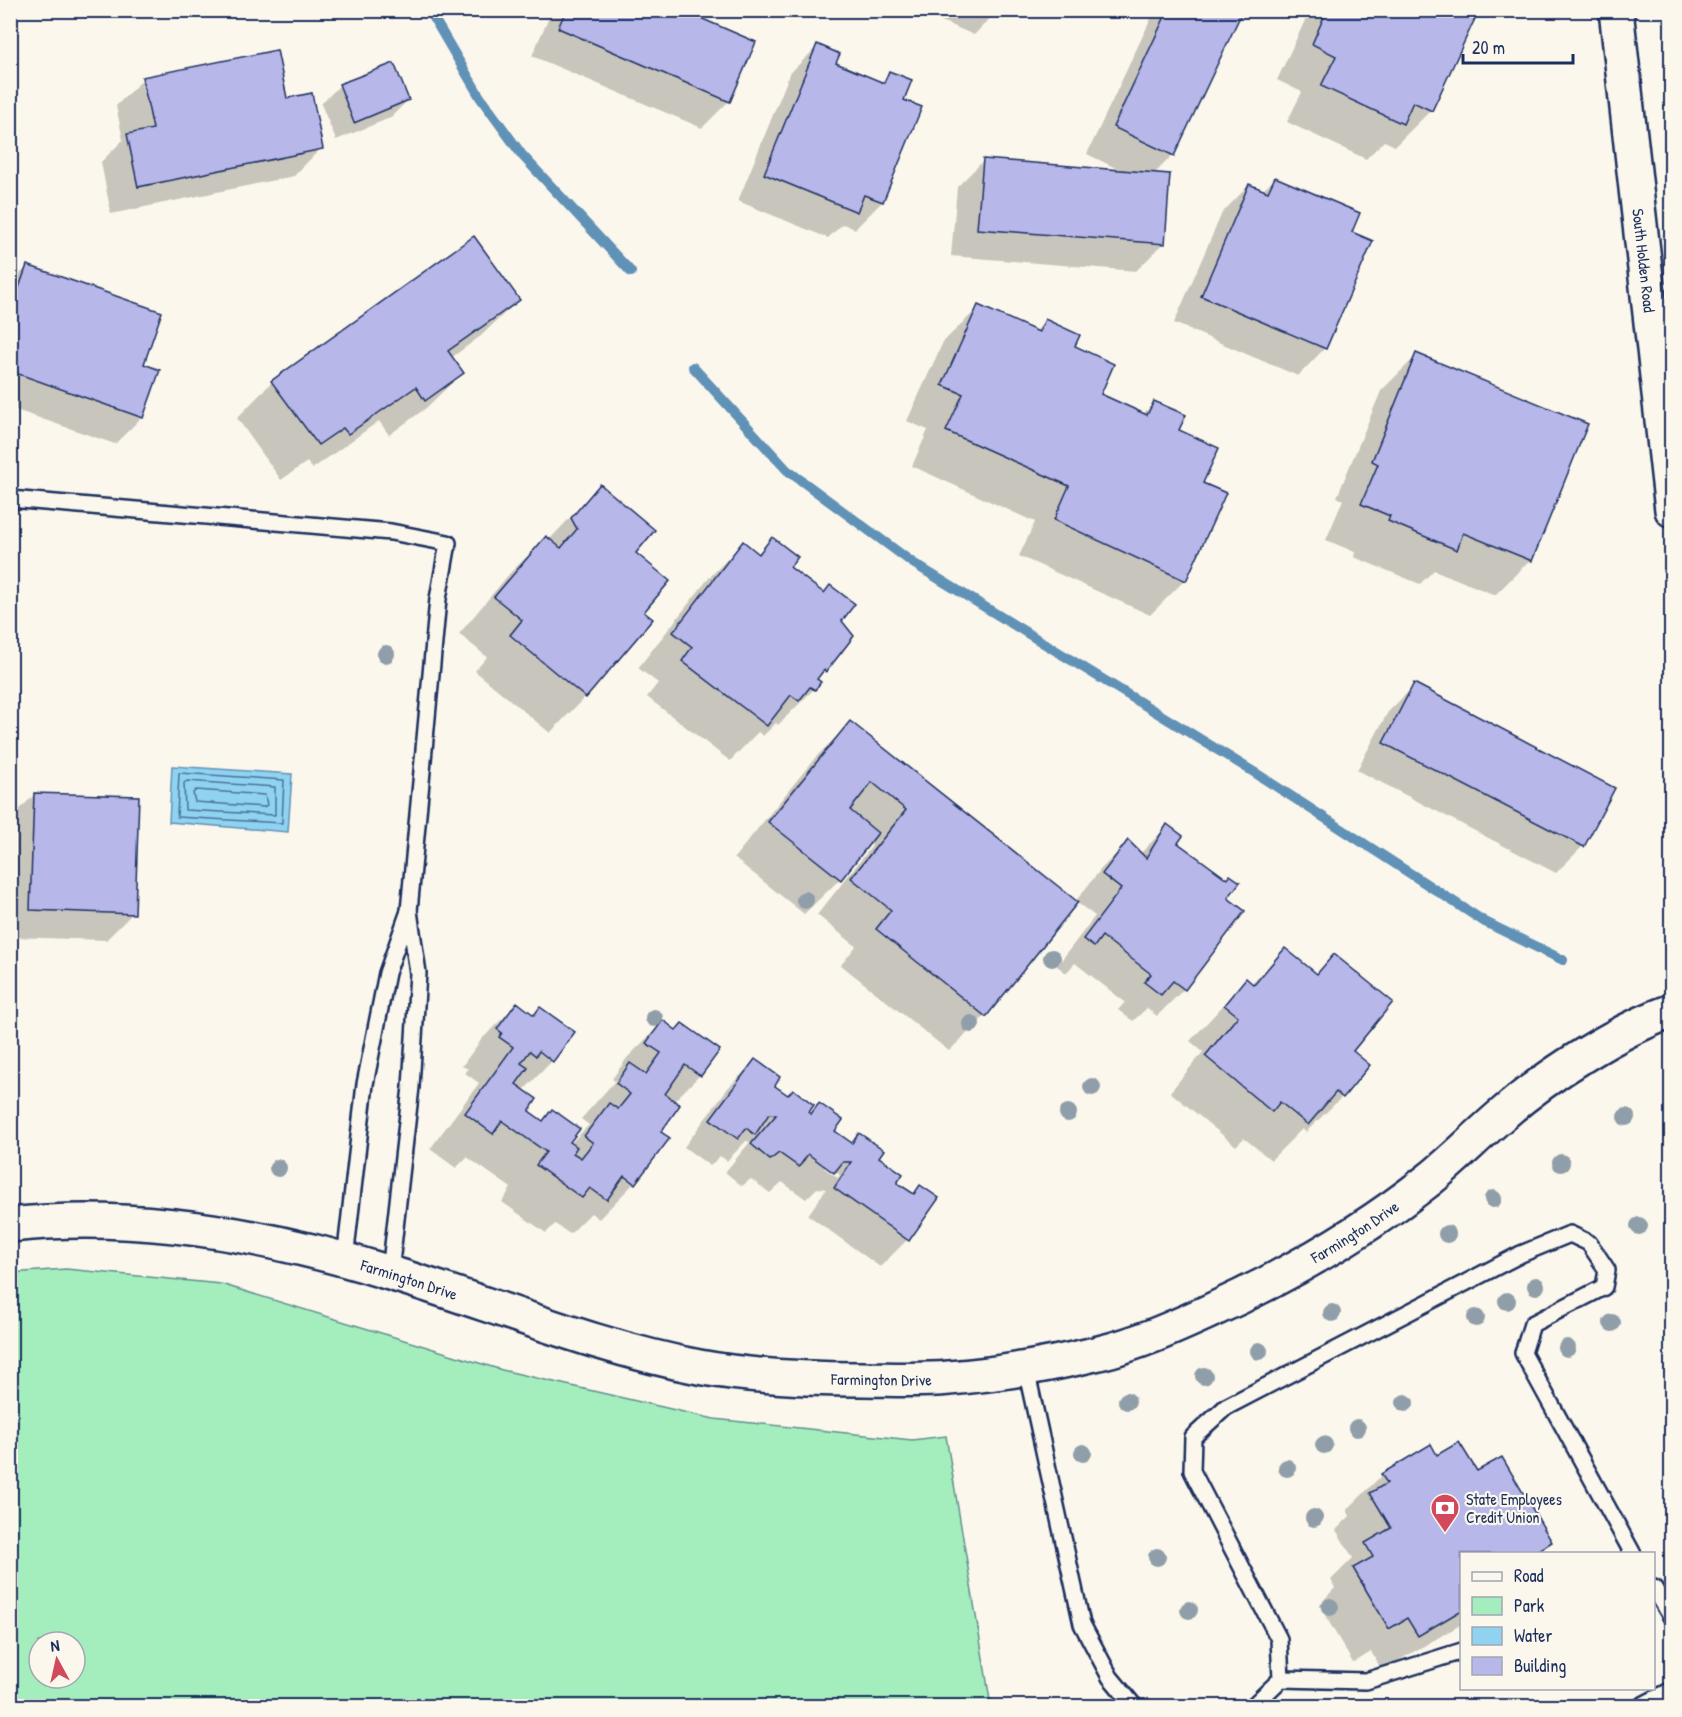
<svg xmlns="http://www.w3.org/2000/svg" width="1682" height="1717" font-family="'Patrick Hand',sans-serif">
<rect width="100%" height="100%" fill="#fbf7ec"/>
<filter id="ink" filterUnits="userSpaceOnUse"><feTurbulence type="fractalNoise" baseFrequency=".0167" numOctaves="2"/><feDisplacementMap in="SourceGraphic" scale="12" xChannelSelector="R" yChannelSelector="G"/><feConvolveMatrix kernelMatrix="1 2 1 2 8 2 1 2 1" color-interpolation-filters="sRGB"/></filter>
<g filter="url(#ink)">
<!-- green -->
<path fill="#a4eebd" stroke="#608e8e" stroke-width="1.5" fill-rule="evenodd" d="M66,1269L221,1284L502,1370L714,1419L912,1440L946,1436L991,1706H11V1273ZM39,1642H75V1678H39Z"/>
<!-- water -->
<path fill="#90d3f1" stroke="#6191b6" stroke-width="1.5" d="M172,766L292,774L288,832L169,822Z"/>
<!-- shadow -->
<g fill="#0003" fill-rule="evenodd">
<path d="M552,10H678L729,101L702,128L532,56Z"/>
<path d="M916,10H998L974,35Z"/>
<path d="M1155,10H1242L1173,155L1154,174L1163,244L1136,271L951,256L957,187L984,160L1122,171L1087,154Z"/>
<path d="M1310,10H1477L1431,110L1395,146L1384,141L1366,159L1287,122L1302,92L1277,80Z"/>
<path d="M818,46L834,64L880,83L890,73L902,101L920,108L882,202L855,229L843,224L828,238L738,201L790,73Z"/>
<path d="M393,64L408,100L390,118L336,140L321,104L339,86Z"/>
<path d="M143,79L286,100L321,148L294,176L111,214L101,162L123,140L116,106Z"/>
<path d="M1275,179L1325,348L1298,376L1174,323L1222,213L1249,185L1262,191Z"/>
<path d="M28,266L142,365V417L115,444L10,408V284Z"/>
<path d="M518,300L482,335L451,358L462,373L426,408L389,435L379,421L312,469L307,462L281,480L237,418L272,382Z"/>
<path d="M979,307L1035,332L1046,321L1073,347L1099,395L1142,415L1154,403L1177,431L1201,483L1185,580L1150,615L1019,556L1035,522L912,466L928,430L907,421L943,342Z"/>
<path d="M1417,355L1530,560L1495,595L1434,570L1420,584L1354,557L1355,552L1326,540L1343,500L1337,497L1381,391Z"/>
<path d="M600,486L634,553L642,612L651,619L585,697L550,733L475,671L487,657L459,634L510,573L546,538L549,540Z"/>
<path d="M772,539L788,568L823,594L830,587L840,621L852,636L816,680L819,682L814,689L778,725L776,723L763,736L758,732L730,761L647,697L658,683L638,668L708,579L743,543L757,554Z"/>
<path d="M1415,685L1583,846L1556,873L1357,770L1388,712Z"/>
<path d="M850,723L1075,902L1101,869L1128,842L1140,854L1167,826L1176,843L1225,899L1184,989L1157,1016L1147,1008L1133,1021L1118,1010L1125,1002L1075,963L1066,973L1057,966L1095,916L1076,902L985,1016L949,1051L841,965L856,946L817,915L872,846L869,843L840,879L804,914L734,858L815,758Z"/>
<path d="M35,794L133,913L106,940L10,937V819Z"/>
<path d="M1285,950L1315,975L1334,956L1351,1051L1342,1097L1306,1132L1302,1129L1271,1160L1244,1138L1236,1146L1170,1092L1203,1052L1190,1041L1246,981L1251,984Z"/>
<path d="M517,1004L533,1016L573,1032L552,1061L523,1091L527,1111L542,1121L552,1111L570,1144L589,1125L581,1119L615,1081L612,1079L627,1058L663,1022L700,1075L673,1102L634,1183L599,1219L591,1213L570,1234L555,1224L546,1233L502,1202L511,1188L467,1157L456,1168L430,1149L479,1083L465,1073L468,1069L462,1066L481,1040Z"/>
<path d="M755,1061L772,1086L809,1114L819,1105L833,1131L851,1144L860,1135L895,1183L912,1195L920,1187L907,1240L880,1267L808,1215L826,1189L817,1188L806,1199L782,1182L770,1193L751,1179L742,1186L725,1172L750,1142L746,1141L727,1161L720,1156L710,1166L684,1147L728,1088ZM826,1166L840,1175L838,1178L824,1168Z"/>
<path d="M1437,1457L1476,1473L1550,1542L1539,1554H1462V1624L1382,1670L1371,1652L1353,1663L1319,1605L1335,1588L1331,1580L1353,1558L1336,1530L1350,1516L1347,1510L1382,1475Z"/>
</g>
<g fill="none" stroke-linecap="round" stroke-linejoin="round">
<!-- shore -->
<g stroke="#4a7199" stroke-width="1.5">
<path d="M179,773L284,780L282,823L177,817Z"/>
<path d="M187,781L275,787V815L185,810L184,783Z"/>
<path d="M196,790L265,795L267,805L264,807L195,802L193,793Z"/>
</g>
<!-- stream -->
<g stroke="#6191b6" stroke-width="10">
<path d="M429,10L480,97L522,155L631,272"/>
<path d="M693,367L787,470L913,563L1257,774L1485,922L1563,960"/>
</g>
</g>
<!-- building -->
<g fill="#b7b7e9" stroke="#1b2f5e" stroke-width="1.5">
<path d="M566,10H682L756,42L730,102L558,28Z"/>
<path d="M1168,10H1243L1174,156L1113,127Z"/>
<path d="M1327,10H1479L1432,111L1413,102L1403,124L1321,86L1336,56L1312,44Z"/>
<path d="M817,44L840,54L836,63L884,83L889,71L912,80L904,100L922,107L883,202L864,195L857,212L764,174Z"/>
<path d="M277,50L287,98L312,93L323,149L138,187L127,134L153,129L142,77Z"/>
<path d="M394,63L409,100L354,123L339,84Z"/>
<path d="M983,159L1170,174L1165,244L977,229Z"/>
<path d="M1275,177L1360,213L1352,232L1373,241L1326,349L1201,296L1249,184L1268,192Z"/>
<path d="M474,236L520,300L448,351L464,373L425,401L416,387L348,434L343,428L318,445L271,381Z"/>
<path d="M27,265L162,312L144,364L160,370L143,418L10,371V313Z"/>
<path d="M978,305L1039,332L1045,319L1080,335L1075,346L1114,364L1101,394L1147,415L1154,401L1186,415L1179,430L1219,448L1203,483L1226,493L1186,581L1054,520L1069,486L946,431L963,394L942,385Z"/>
<path d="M1416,353L1588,424L1532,561L1463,533L1457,550L1388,521L1390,516L1361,504L1378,464L1372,461Z"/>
<path d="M600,484L655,530L636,553L670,581L644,612L653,619L586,698L510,635L522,620L494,597L546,536L561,548L577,529L571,518Z"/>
<path d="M772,537L798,557L790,567L824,593L830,585L855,604L842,621L854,636L826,672L824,670L817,679L821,682L815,690L810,687L799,701L791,695L767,726L682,661L692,647L673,632L743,541L759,554Z"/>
<path d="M1414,683L1615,788L1584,847L1383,743Z"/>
<path d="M850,721L1078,902L986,1017L876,929L891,910L851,878L906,810L872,782L850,810L878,833L841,880L768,822Z"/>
<path d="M34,793L139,796L135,914L30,910Z"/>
<path d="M1167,824L1183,836L1178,843L1227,879L1230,875L1240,882L1228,898L1245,911L1185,990L1173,981L1161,995L1144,982L1151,974L1102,936L1094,947L1083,939L1121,889L1102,874L1128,840L1146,858Z"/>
<path d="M1285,948L1317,974L1334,954L1393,1002L1353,1051L1370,1065L1343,1098L1336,1092L1308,1125L1280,1102L1272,1112L1205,1056L1238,1016L1224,1005L1246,978L1254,985Z"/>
<path d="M517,1002L534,1015L540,1007L575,1032L553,1062L539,1051L536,1056L530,1051L521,1063L528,1068L516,1084L537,1099L529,1111L543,1121L552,1109L580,1129L570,1142L577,1147L573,1153L581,1158L593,1143L584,1136L609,1103L618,1109L630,1094L616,1083L630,1063L646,1074L661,1053L646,1043L663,1020L676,1030L682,1023L720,1050L701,1076L685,1065L665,1094L680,1105L661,1132L670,1138L635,1184L624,1176L607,1200L590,1188L582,1198L536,1165L546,1152L502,1121L493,1134L465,1113L513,1047L499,1037L502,1033L497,1029Z"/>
<path d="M755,1059L780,1077L775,1086L788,1095L793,1089L814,1105L809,1112L811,1114L819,1103L843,1120L835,1131L852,1143L859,1133L884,1150L879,1157L903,1174L897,1183L914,1194L920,1185L939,1198L909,1241L834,1188L851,1162H843L834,1173L808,1154L799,1167L779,1153L770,1160L751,1144L776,1115L769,1114L755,1135L746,1128L738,1139L710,1119Z"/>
<path d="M1459,1442L1477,1471L1502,1457L1552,1542L1533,1554H1462V1610L1418,1636L1407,1618L1389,1629L1353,1568L1373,1557L1365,1543L1391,1528L1370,1493L1387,1483L1381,1474L1431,1444L1437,1455Z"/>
</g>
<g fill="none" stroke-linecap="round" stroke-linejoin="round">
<!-- lane casing -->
<g stroke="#1b2f5e" stroke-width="20">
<g id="lane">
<path d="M10,499L391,532L448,543L438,599L409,911"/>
<path d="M345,1259L365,1084L387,973L409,911L418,973L411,1087L390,1272"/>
<path d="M1026,1369L1082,1624L1110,1677L1134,1706"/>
<path d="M1654,1588L1672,1618"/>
<path d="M1281,1679L1366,1681L1462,1651"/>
<path d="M1253,1706L1281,1679L1279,1639L1192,1471L1193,1437L1226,1407L1521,1254L1570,1234L1589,1243L1607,1270L1604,1287L1532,1324L1523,1353L1633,1554"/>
<path d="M1641,1706L1672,1690"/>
</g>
</g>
<!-- secondary casing -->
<g stroke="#1b2f5e" stroke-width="38">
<g id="secondary">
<path id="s1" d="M1616,10L1672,510"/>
<path id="s2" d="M10,1225C138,1211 269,1235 390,1273C493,1304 594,1347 699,1367C752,1377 806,1379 860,1379C889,1379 920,1381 949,1378C1000,1374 1050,1365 1099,1353C1137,1344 1173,1328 1208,1312C1287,1276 1362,1233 1430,1179C1456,1158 1479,1134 1504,1113C1546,1076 1618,1030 1672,1011"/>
</g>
</g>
<!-- lane -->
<use href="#lane" stroke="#fbf7ec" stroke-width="15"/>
<!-- secondary -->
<use href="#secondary" stroke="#fbf7ec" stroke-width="33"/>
</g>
<!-- trees -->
<g fill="#8f9ea8">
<circle cx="386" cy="654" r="9"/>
<circle cx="805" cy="900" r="9"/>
<circle cx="1052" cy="958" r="9"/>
<circle cx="654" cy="1018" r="9"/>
<circle cx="971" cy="1024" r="9"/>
<circle cx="1092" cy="1087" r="9"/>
<circle cx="1068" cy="1113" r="9"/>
<circle cx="1626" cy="1117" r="9"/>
<circle cx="1561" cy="1163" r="9"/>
<circle cx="278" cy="1168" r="9"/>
<circle cx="1493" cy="1199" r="9"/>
<circle cx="1639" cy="1226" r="9"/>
<circle cx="1447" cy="1234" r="9"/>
<circle cx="1536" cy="1286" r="9"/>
<circle cx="1507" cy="1301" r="9"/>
<circle cx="1332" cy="1313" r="9"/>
<circle cx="1476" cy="1318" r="9"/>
<circle cx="1612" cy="1323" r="9"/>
<circle cx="1567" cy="1348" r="9"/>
<circle cx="1259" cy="1351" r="9"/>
<circle cx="1204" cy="1376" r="9"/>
<circle cx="1127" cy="1401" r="9"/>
<circle cx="1405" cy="1403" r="9"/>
<circle cx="1357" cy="1428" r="9"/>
<circle cx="1324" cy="1445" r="9"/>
<circle cx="1083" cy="1453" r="9"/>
<circle cx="1287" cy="1468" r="9"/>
<circle cx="1314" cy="1518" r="9"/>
<circle cx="1157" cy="1557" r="9"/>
<circle cx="1330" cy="1607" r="9"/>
<circle cx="1189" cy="1610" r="9"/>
</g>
</g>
<!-- icons -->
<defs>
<g id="bank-pin" transform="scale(1.5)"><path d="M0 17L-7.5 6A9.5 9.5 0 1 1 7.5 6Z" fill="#d1495b" stroke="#fbf7ec"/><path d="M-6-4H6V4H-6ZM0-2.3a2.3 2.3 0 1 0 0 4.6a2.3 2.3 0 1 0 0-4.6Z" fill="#fff"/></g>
</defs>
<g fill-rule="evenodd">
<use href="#bank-pin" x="1445" y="1508"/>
</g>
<g text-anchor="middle" stroke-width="4.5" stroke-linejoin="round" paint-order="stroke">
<!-- street labels -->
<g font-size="16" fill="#1b2f5e" stroke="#fbf7ec">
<text dy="6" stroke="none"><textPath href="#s1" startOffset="252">South Holden Road</textPath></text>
<text dy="6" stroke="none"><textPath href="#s2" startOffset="1396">Farmington Drive</textPath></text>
<text dy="6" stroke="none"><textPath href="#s2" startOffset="406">Farmington Drive</textPath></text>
<text dy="6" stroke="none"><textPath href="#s2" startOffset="892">Farmington Drive</textPath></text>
</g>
<!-- poi labels -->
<g font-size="16" fill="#1b2f5e" stroke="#fbf7ec" text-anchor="start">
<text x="1466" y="1505">State Employees<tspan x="1466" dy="18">Credit Union</tspan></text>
</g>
</g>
<!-- margin -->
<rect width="1682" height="1717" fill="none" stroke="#fbf7ec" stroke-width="36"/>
<rect x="18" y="18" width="1646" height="1681" fill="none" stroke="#1b2f5e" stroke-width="2" filter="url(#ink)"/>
<!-- legend -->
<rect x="1460" y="1552" width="195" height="138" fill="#fbf7ec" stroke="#a1a7b3" stroke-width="1.5"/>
<rect x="1472" y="1572" width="30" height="9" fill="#fbf7ec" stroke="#a1a7b3" stroke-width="1.5"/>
<text x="1514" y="1582" font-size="18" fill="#1b2f5e">Road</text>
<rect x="1472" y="1597" width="30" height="18" fill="#a4eebd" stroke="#a1a7b3" stroke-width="1.5"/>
<text x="1514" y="1612" font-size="18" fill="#1b2f5e">Park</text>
<rect x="1472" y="1627" width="30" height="18" fill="#90d3f1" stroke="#a1a7b3" stroke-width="1.5"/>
<text x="1514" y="1642" font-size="18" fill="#1b2f5e">Water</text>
<rect x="1472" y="1657" width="30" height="18" fill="#b7b7e9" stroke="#a1a7b3" stroke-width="1.5"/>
<text x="1514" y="1672" font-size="18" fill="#1b2f5e">Building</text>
<!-- north arrow -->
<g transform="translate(57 1660) rotate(352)"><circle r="28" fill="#fbf7ec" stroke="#a1a7b3" stroke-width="1.5"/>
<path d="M0-4.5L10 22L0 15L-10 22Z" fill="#d1495b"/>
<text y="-9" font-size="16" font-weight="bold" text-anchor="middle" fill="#1b2f5e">N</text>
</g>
<!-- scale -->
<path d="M1463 54v9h110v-9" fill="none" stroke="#1b2f5e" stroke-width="3"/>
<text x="1472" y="54" font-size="18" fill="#1b2f5e" stroke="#fbf7ec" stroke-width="4.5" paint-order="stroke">20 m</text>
</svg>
